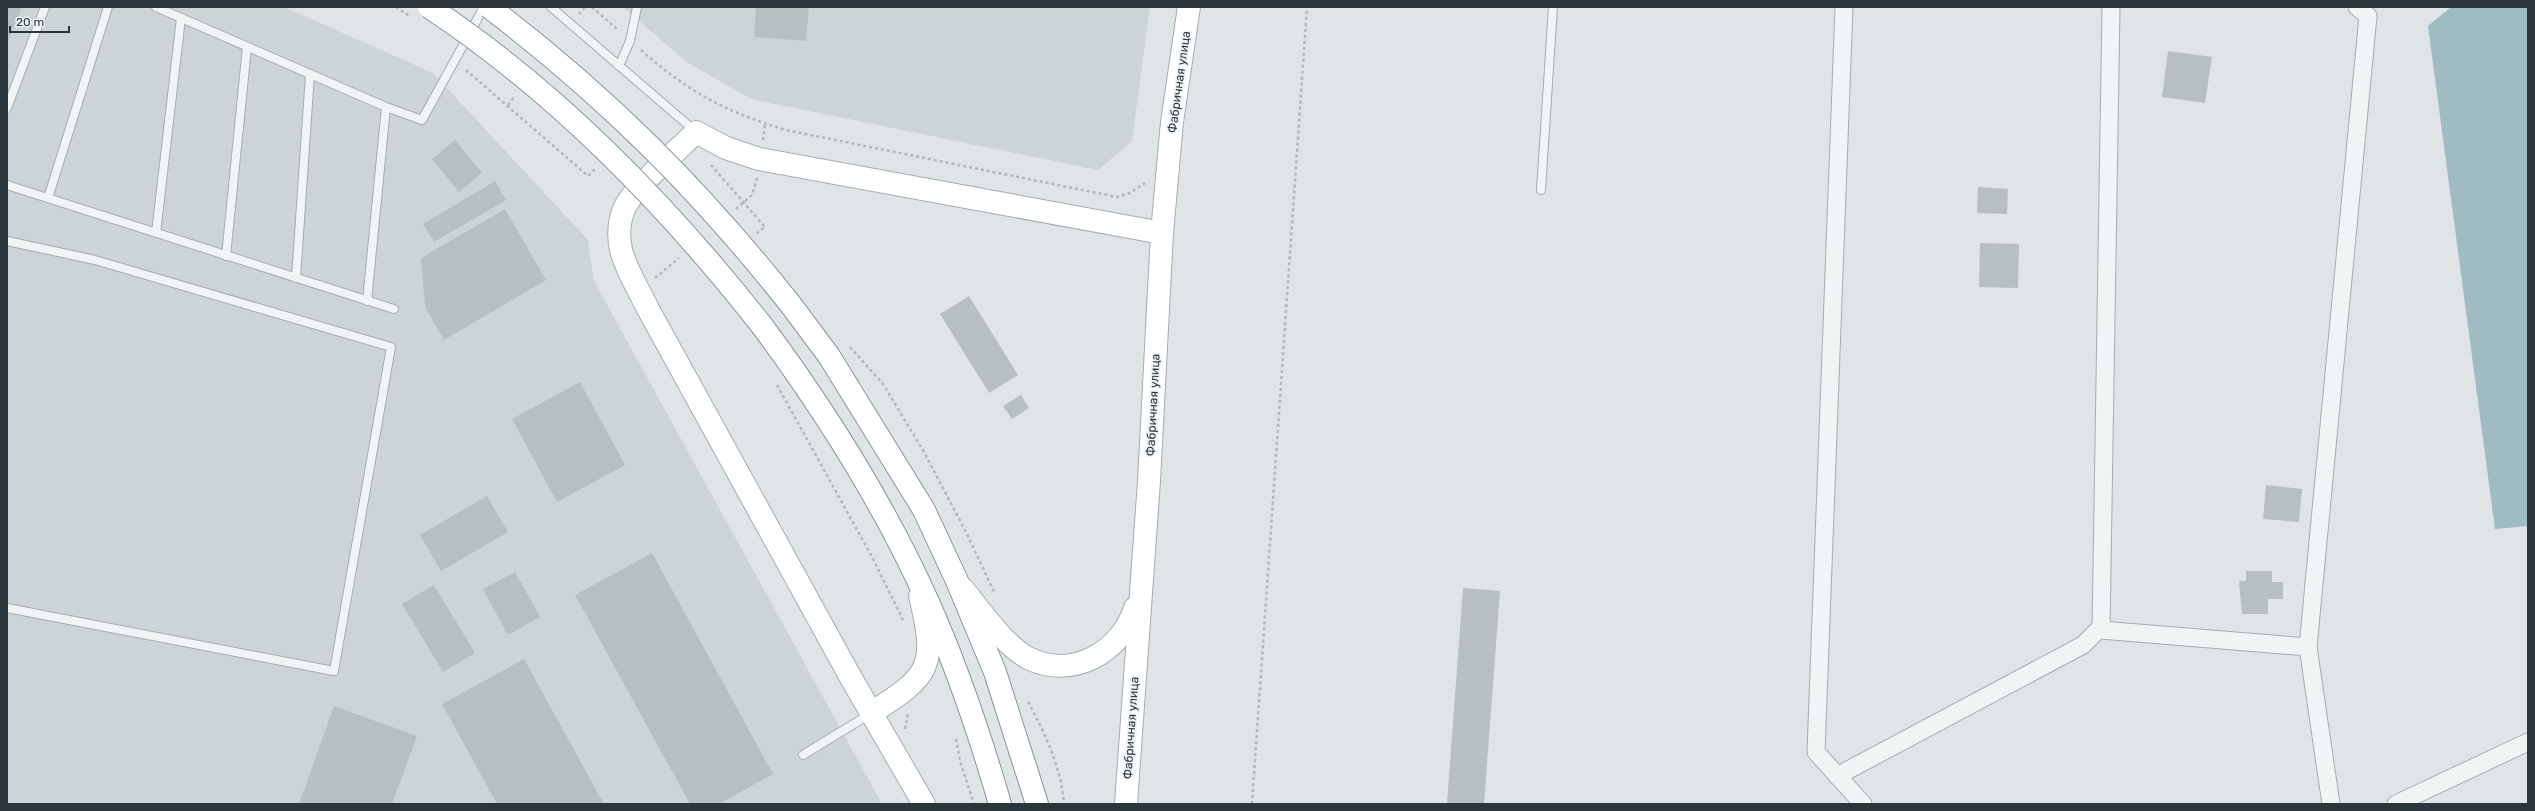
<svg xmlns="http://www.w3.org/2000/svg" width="2535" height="811" font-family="Rubik,sans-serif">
<rect width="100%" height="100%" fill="#dfe4e6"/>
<!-- built -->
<g fill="#cdd4d8">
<path d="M7,7H284L433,73L588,240L594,281L882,804H7Z"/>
<path d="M623,7H1150L1132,141L1098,170L751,99L688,63Z"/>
</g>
<!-- water -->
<path fill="#9ebcc2" d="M2451,7H2528V526L2495,529L2428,26Z"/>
<!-- building -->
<g fill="#b7bfc2">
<path d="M7,7H22L7,43Z"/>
<path d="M756,7H809L806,41L754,37Z"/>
<path d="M2168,51L2212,57L2205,103L2162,97Z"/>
<path d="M455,140L482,173L459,192L432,159Z"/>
<path d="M495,181L506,200L434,242L423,224Z"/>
<path d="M1978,187L2008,189L2007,214L1977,213Z"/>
<path d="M505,209L546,280L444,340L425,307L421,258Z"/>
<path d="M1980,243L2019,244L2018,288L1979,287Z"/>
<path d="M969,296L1018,375L989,393L940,314Z"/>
<path d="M580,382L625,465L557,502L512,419Z"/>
<path d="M1021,395L1029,408L1012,419L1003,406Z"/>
<path d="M2266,485L2302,489L2299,522L2263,519Z"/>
<path d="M487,496L508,532L441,571L420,535Z"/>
<path d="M652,553L773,774L719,804H690L575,595Z"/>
<path d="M2246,571H2272V582H2283V599H2268V614H2242L2239,581H2246Z"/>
<path d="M515,572L540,617L508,635L483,589Z"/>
<path d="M434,585L475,653L443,672L402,604Z"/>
<path d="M1463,588L1500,591L1484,804H1447Z"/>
<path d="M524,659L604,804H497L442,704Z"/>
<path d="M334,706L417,736L392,804H299Z"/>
</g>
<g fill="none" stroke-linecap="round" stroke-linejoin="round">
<!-- lane casing -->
<g stroke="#a5acb0" stroke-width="10">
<g id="lane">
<path d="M156,7L386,107L367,301"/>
<path d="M551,7L695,131"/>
<path d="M619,66L630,41L637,7"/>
<path d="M386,107L422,120L484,7"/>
<path d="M7,108L45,7"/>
<path d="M7,185L394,309"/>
<path d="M1541,190L1553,7"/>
<path d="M48,198L108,7"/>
<path d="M156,233L181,18"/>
<path d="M7,241L95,260L391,347L334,671L7,608"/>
<path d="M226,256L247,47"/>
<path d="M296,278L310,74"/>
<path d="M803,755L870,714"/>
</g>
</g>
<!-- street casing -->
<g stroke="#a5acb0" stroke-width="19">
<g id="street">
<path d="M1844,7L1816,752L1863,804"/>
<path d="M2111,7L2101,630L2308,647"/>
<path d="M1837,776L2083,645L2101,627"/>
<path d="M2331,804L2308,647L2368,16L2357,7"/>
<path d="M2396,804L2528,742"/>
</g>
</g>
<!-- secondary casing -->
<g stroke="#a5acb0" stroke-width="24">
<g id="secondary">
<path d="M963,589C980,610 1004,645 1028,658C1073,680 1121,652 1135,608"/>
<path d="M871,713C931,675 937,667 920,596"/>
<path d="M924,804L851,678L648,309C639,290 626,270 621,250C618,235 619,218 626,205C638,184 677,151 696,132L726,148L759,159L1162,233"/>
<path d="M1126,804L1149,481L1162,233L1172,122L1189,7"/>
</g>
</g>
<!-- highway casing -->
<g stroke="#88969b" stroke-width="24">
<g id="highway">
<path d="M791,305L829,356L924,510L957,581L995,672L1037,804"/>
<path d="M763,327C826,412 884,504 928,602C957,667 980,735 1000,804"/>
</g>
</g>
<!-- path -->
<g stroke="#b1b7ba" stroke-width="2.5" stroke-dasharray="3 3" stroke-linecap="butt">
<path d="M592,7L618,30"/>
<path d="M579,14L585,7"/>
<path d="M641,50C688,92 726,112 786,130L1117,197L1130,193L1145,183"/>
<path d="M466,70L588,176L596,168"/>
<path d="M508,105L514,97"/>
<path d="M763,140L765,124"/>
<path d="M736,209L752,195L757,178"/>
<path d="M655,278L679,258"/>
<path d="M850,347L883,384L924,452L967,534L995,594"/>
<path d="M777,385L871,555L903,620"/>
<path d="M1028,702C1045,733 1061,767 1064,804"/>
<path d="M905,729L908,714"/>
<path d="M956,739L960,761L974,804"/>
<path d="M1252,804L1307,7"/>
</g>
<!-- lane -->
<use href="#lane" stroke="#f1f4f5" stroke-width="8"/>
<!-- street -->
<use href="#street" stroke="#f1f4f5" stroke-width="17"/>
<!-- secondary -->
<use href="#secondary" stroke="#fff" stroke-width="22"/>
<!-- highway -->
<use href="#highway" stroke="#fff" stroke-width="22"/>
<!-- highway-bridge casing -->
<g stroke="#88969b" stroke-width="24" stroke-linecap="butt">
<g id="highway-bridge">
<path d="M429,7C558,92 668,206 763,327"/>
<path d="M489,7C607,97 699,189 791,305"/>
</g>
</g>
<!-- path-bridge -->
<g stroke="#b1b7ba" stroke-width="2.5" stroke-dasharray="3 3" stroke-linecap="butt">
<path d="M396,7L411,17"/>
<path d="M711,165L765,227L757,233"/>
</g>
<!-- highway-bridge -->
<use href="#highway-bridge" stroke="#fff" stroke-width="22"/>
</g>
<g text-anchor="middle" stroke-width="3.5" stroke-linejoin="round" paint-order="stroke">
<!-- street labels -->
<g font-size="12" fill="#2a363c" stroke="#eef3f4">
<text transform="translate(1179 82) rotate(-82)" y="4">Фабричная улица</text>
<text transform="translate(1153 405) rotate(-87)" y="4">Фабричная улица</text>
<text transform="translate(1131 728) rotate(-86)" y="4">Фабричная улица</text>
</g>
</g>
<!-- border -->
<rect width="2535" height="811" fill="none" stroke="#2a363c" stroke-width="16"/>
<!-- scale -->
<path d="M10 26v6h59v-6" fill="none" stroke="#2a363c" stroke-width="2"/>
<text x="16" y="26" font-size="12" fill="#2a363c" stroke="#eef3f4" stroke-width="3" paint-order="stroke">20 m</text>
</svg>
